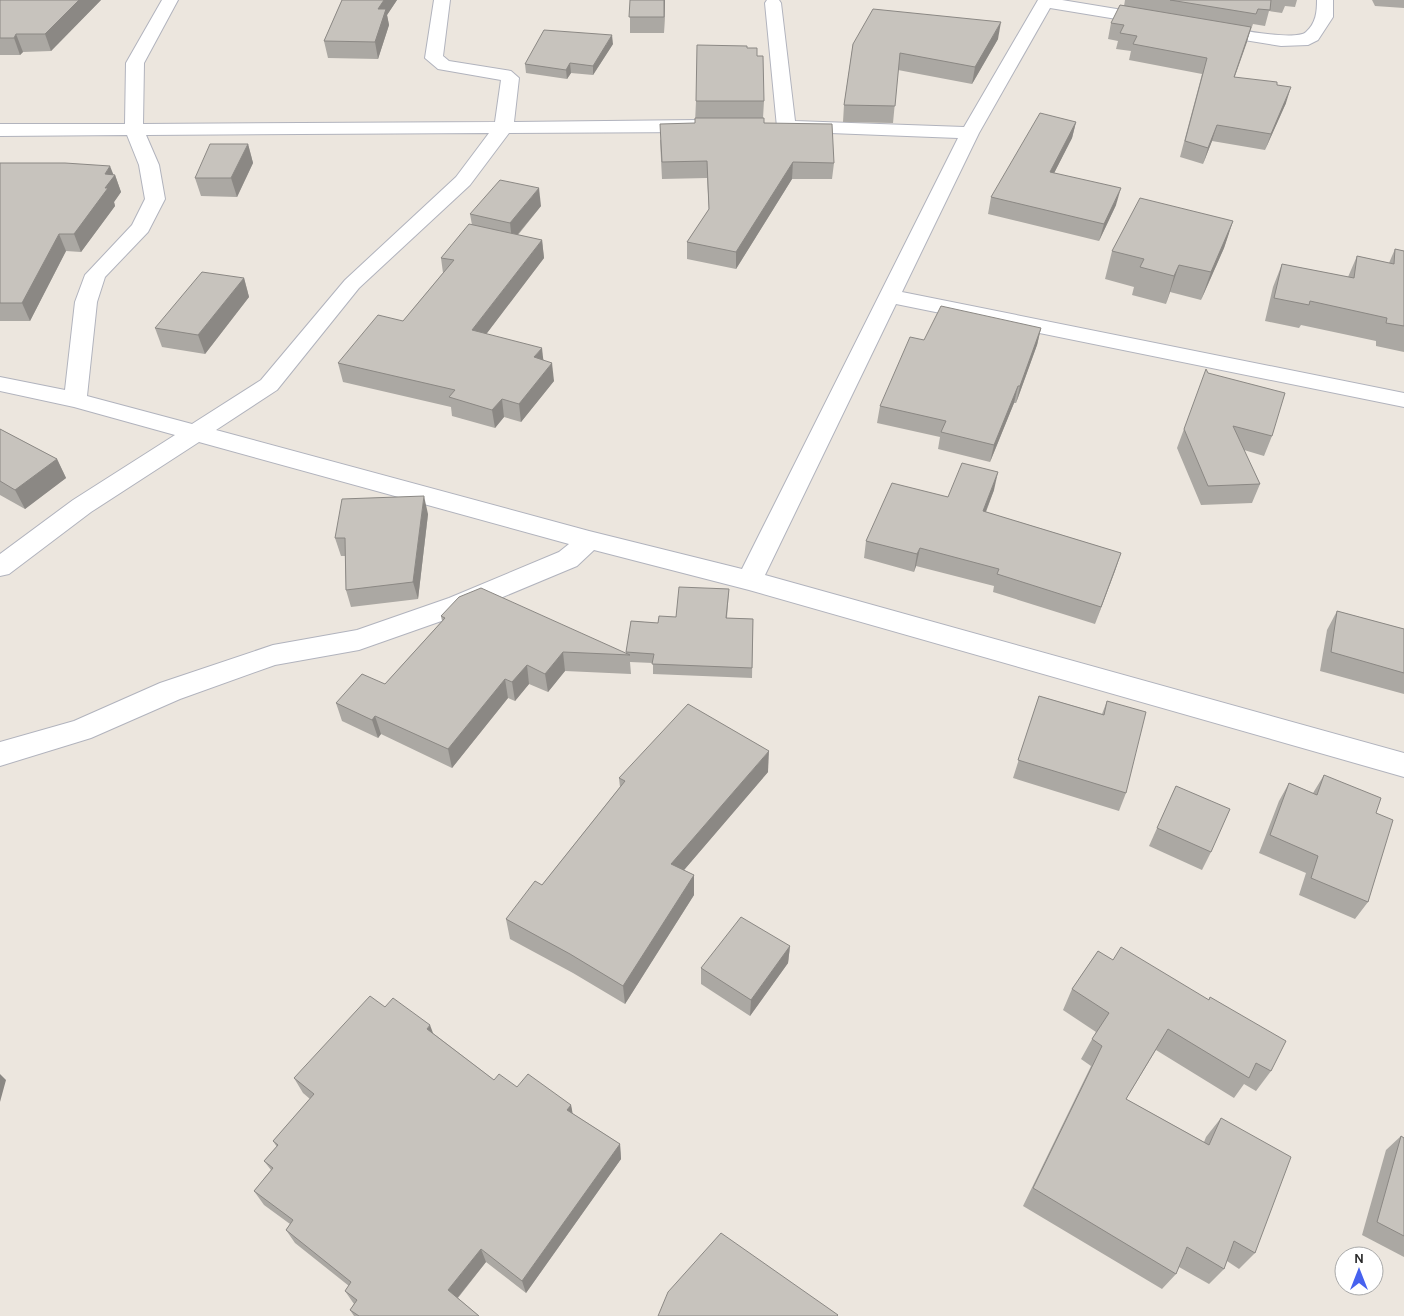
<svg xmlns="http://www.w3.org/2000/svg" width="1404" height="1316" font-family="Karla,sans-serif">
<rect width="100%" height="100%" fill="#ece6de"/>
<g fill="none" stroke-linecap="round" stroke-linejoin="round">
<!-- minor casing -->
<g stroke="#b1b3bd" stroke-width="2">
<g id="minor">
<path d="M162,0H178L144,63L143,124L495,122L501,80L438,69L425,58L434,0H450L443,56L449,61L511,71L519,78L514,122L698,120L705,122L707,126L705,130L698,132L509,133L470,185L359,288L277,390L216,430L589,531L742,569L958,138L779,131L777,127L765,3L767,0H779L781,3L795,121L964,127L1038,0H1062L1159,16L1161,20L1159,24L1153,25L1050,8L979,133L902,292L1404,393V407L896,304L765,575L1404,753V777L749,590L594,550L577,566L467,612L359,650L275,665L180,699L91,738L0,766V742L74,721L160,683L273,645L357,630L449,598L559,552L569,544L199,442L91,512L9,574L0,576V554L73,500L175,435L74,407L0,391V377L65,390L75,302L85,275L132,225L145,199L139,165L127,135L0,136V124H125L126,63ZM489,133L456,177L345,280L261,380L192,424L87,396L97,302L105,277L148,232L165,199L159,165L146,135Z"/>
<path d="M1317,0H1333V17L1318,40L1308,45L1281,46L1213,35L1207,34L1205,30L1207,26L1213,25C1230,28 1295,42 1306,32C1316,23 1317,12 1317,0Z"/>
</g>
</g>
<!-- minor -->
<use href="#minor" fill="#fff" fill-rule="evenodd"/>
</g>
<!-- wall -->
<g fill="#aba8a3">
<path d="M0,0H101L51,51L23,52L20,55H0Z"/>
<path d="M342,0H397L387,15L389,25L378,59L328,58L324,41Z"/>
<path d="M630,0H665L664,33H630Z"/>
<path d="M1125,0H1297L1295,7L1285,6L1282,13L1269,11L1265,26L1253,24L1234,77L1277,85L1286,103L1265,150L1212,141L1203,164L1180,157L1202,74L1129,60L1131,51L1116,49L1118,41L1108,39L1111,23L1124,6Z"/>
<path d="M1372,0H1404V8L1375,6Z"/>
<path d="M998,39L972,84L898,70L893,123L843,122L844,105L853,44Z"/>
<path d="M613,44L593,75L571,73L567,79L526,73L525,64Z"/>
<path d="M747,48L757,56L764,101L763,118L764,123L834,163L832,179H792L736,269L687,259V242L709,210L707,178L662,179L660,140L695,123L696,101Z"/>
<path d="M1076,122L1072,138L1054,173L1116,205L1099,241L988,214L991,197Z"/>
<path d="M248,144L253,163L237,197L201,196L195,178Z"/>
<path d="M0,163L115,175L121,192L114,202L115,206L81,252L66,251L30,321H0Z"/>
<path d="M541,206L518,235L542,240L544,258L486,334L544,360L554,381L521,422L504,417L495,428L452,416L451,407L343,382L338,363L403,321L443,273L441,258L472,225L470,214Z"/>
<path d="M1233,221L1224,248L1201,300L1170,292L1166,304L1132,295L1134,287L1105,279L1112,251Z"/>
<path d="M1395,249L1404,251V352L1376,346V341L1301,325L1299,328L1265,321L1273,287L1282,264L1348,277L1357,256L1389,263Z"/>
<path d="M244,278L249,297L205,354L162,347L155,328Z"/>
<path d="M1041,328L1037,345L1016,403H1014L990,462L938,449L940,437L877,423L880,406L924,340Z"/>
<path d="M1208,373L1272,436L1264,456L1244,450L1260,484L1252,503L1201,505L1177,448L1184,429Z"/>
<path d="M0,429L57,459L66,478L25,509L0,495Z"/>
<path d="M994,490L986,512L1121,553L1095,624L993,592L994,586L916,566L914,572L864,558L866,541L948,497Z"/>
<path d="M428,514L418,599L351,607L346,590L345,556H341L335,538Z"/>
<path d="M729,589L727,618L753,619L752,678L653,674V663L630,662L631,674L565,671L548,692L529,684L515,701L508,698L452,768L381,734L378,738L342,721L336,703L385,684L442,621L441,616L626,653L631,621L658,623L676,617Z"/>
<path d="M1337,611L1404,629V694L1320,671L1327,630Z"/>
<path d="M1039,696L1102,714L1107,701L1126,793L1119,811L1013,778Z"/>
<path d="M768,772L684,870L694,875V895L625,1004L573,973L510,939L506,919L542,885L620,787L619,778Z"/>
<path d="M1324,775L1376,813L1368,902L1355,919L1299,895L1306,873L1259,853L1279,801L1289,783L1313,793Z"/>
<path d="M1176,786L1211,852L1202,870L1149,846Z"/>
<path d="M790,946L788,963L750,1016L701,984V968Z"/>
<path d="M1098,951L1271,1071L1256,1091L1244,1084L1234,1098L1156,1050L1126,1099L1204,1142L1206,1137L1221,1118L1255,1253L1239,1269L1227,1261L1224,1269L1209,1284L1179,1267L1176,1274L1162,1289L1023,1206L1091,1066L1081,1059L1096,1032L1063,1010L1072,989Z"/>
<path d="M385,1007L434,1034L494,1080L571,1105L572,1113L620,1144L621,1159L526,1293L486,1262L458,1298L479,1316H354L350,1310L354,1304L345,1291L349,1286L295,1243L286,1230L290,1224L264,1205L254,1191L271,1170L264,1161L277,1147L273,1141L310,1099L303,1093L294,1078Z"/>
<path d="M1401,1136L1404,1138V1257L1362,1235L1386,1150Z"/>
</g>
<!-- shaded-wall -->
<g fill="#8b8884">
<path d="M79,0H101L51,51L45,34Z"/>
<path d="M384,0H397L387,15L389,25L378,59L375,42L378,9Z"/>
<path d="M664,0H665L664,33Z"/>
<path d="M1001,22L998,39L972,84L975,67Z"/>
<path d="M1251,27L1247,42L1229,93L1234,77Z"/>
<path d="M16,34L23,52L20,55L14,38Z"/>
<path d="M612,35L613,44L593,75V66Z"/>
<path d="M570,63L571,73L567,79L566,70Z"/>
<path d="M1291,87L1286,103L1265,150L1271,134Z"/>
<path d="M1076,122L1072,138L1046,189L1050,172Z"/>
<path d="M1217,125L1212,141L1203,164L1208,148Z"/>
<path d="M248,144L253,163L237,197L231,178Z"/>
<path d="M793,162L792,179L736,269V252Z"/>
<path d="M110,166L114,176L115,175L121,192L114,202L115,206L81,252L74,234L105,188V174Z"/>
<path d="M539,188L541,206L512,241L510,223Z"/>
<path d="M1121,188L1116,205L1099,241L1104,224Z"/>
<path d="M1233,221L1224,248L1201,300L1211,272Z"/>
<path d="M59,234L66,251L30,321L22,303Z"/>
<path d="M542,240L544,258L475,349L472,330Z"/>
<path d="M1179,265L1166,304L1174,276Z"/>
<path d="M244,278L249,297L205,354L198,335Z"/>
<path d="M1041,328L1037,345L1016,403L1020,386Z"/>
<path d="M542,348L544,366L534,357Z"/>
<path d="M552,363L554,381L521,422L519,404Z"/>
<path d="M1018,386L1014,403L990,462L994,445Z"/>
<path d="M502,399L504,417L495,428L492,410Z"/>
<path d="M57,459L66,478L25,509L15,490Z"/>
<path d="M998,472L994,490L979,529L983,511Z"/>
<path d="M424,496L428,514L418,599L413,582Z"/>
<path d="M920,548L916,566L914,572L917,554Z"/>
<path d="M1121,553L1115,571L1095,624L1101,607Z"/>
<path d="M563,652L565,671L548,692L545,674Z"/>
<path d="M527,665L529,684L515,701L512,682Z"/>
<path d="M505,679L508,698L452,768L448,749Z"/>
<path d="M375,716L381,734L378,738L372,720Z"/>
<path d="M769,751L768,772L672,884L671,864Z"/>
<path d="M694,875V895L625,1004L623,986Z"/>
<path d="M790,946L788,963L750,1016L751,1000Z"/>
<path d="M430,1025L436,1041L427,1029Z"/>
<path d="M0,1074L6,1080L0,1102Z"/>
<path d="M571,1105L574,1120L567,1110Z"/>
<path d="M620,1144L621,1159L526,1293L522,1281Z"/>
<path d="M481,1249L486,1262L454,1302L448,1290Z"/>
</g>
<!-- building -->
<g fill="#c7c3bd" stroke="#8b8884">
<path d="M0,0H79L45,34H16L14,38H0Z"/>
<path d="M342,0H384L378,9H386L375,42L324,41Z"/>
<path d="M630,0H664V17H629Z"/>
<path d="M1170,0H1271L1270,10L1258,9L1256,14Z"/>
<path d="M1120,5L1251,27L1234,77L1277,82V85L1291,87L1271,134L1217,125L1208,148L1185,141L1207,58L1133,44L1137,36L1120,33L1124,25L1111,23Z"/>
<path d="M873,9L1001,22L975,67L900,53L895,106L844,105L853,44Z"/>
<path d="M544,30L612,35L593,66L570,63L566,70L525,64Z"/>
<path d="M697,45L747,46V48H757V56H763L764,101H696Z"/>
<path d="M1040,113L1076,122L1050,172L1121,188L1104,224L991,197Z"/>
<path d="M695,118H764V123L832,124L834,163L793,162L736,252L687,242L709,209L707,161L662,162L660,124L695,123Z"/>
<path d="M210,144H248L231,178H195Z"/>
<path d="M0,163H65L110,166L105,174L115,175L105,188H108L74,234H59L22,303H0Z"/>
<path d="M500,180L539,188L510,223L470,214Z"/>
<path d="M1140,198L1233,221L1211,272L1179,265L1174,276L1140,267L1144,259L1112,251Z"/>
<path d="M469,224L542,240L472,330L542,348L534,357L552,363L519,404L502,399L492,410L449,397L455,390L338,363L378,315L403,321L454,260L441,258Z"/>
<path d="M1395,249L1404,251V326L1386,323L1387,318L1310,301L1309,305L1274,298L1282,264L1354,278L1357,256L1394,264Z"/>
<path d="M202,272L244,278L198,335L155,328Z"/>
<path d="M941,306L1041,328L1020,386H1018L994,445L941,432L946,421L880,406L910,337L924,340Z"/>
<path d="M1206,369L1208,373L1285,393L1272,436L1233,426L1260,484L1208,486L1184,429Z"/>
<path d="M0,429L57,459L15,490L0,481Z"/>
<path d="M962,463L998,472L983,511L1121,553L1101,607L997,574L999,569L920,548L917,554L866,541L892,483L948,497Z"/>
<path d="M424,496L413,582L346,590L345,538H335L342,499Z"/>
<path d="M679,587L729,589L726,618L753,619L752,668L652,664L654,654L626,652L631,621L658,623L659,616L676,617Z"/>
<path d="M481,588L630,655L563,652L545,674L527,665L512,682L505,679L448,749L375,716L372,720L336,703L362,674L385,684L445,618L441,616L459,597Z"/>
<path d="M1337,611L1404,629V673L1331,652Z"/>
<path d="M1039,696L1104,715L1107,701L1146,712L1126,793L1018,760Z"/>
<path d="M688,704L769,751L671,864L694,875L623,986L570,954L506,919L535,881L542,885L625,781L619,778Z"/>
<path d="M1324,775L1381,798L1376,813L1393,820L1368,902L1311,878L1318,856L1270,835L1289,783L1317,795Z"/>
<path d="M1176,786L1230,809L1211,852L1157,828Z"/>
<path d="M741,917L790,946L751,1000L701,968Z"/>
<path d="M1121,947L1209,1000L1210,997L1286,1041L1271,1071L1256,1063L1249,1078L1168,1029L1126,1099L1209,1145L1221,1118L1291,1157L1255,1253L1234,1241L1224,1269L1187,1247L1176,1274L1033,1188L1102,1046L1092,1039L1109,1013L1072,989L1098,951L1113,960Z"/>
<path d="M370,996L385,1007L393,998L430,1025L427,1029L494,1080L499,1074L517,1087L528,1074L571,1105L567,1110L620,1144L522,1281L481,1249L448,1290L479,1316H359L350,1310L357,1300L345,1291L351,1282L286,1230L293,1220L254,1191L273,1168L264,1161L278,1145L273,1141L314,1094L294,1078Z"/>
<path d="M1401,1136L1404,1138V1236L1377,1222Z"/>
<path d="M721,1233L838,1315L837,1316H658L668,1292Z"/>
</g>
<!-- north arrow -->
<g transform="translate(1359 1271)"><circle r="24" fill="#ffffff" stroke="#aaaaaa"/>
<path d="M0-4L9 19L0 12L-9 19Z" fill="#4762ef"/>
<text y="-8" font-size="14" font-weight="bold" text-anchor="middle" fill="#2b2b2b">N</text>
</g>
</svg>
